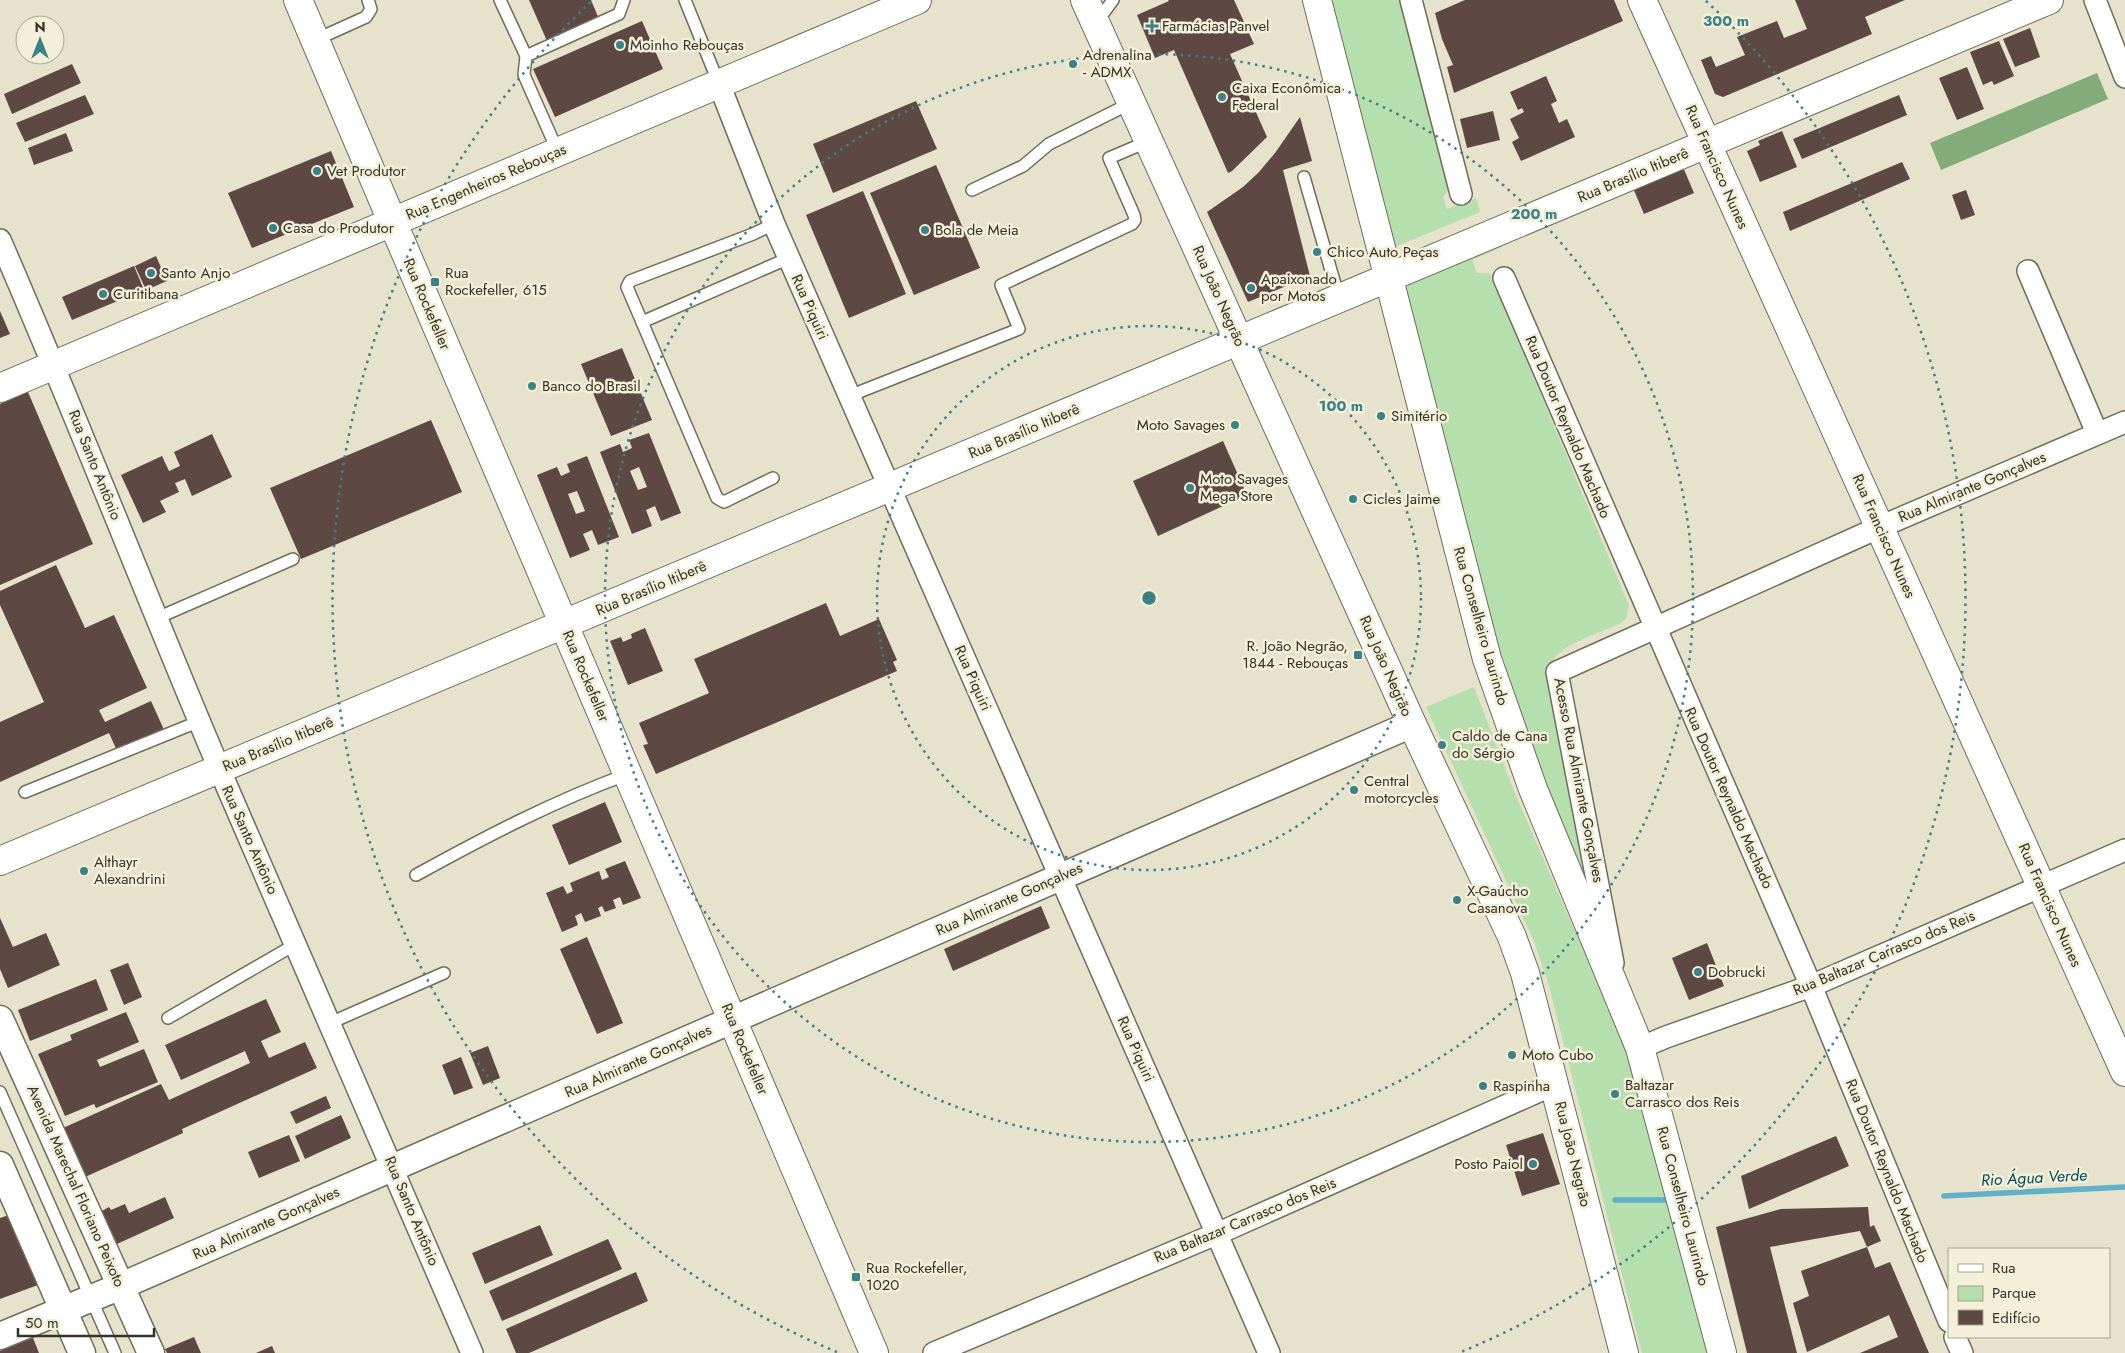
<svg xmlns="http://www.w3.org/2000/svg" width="2125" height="1353" font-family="Jost,sans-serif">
<rect width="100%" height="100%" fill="#e6e2cb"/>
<!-- green -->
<g fill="#b5dfac">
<path d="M1327,0H1402L1450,188L1443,197L1447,209L1476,198L1480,212L1392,248Z"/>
<path d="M1498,236L1502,247L1472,260L1477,273H1489L1492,277L1629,606L1626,619L1621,623C1602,632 1564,643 1553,660C1548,668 1549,678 1549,687L1574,801L1593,903L1492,655L1402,283Z"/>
<path d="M1474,687L1516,796L1622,1039L1635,1072L1711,1353H1642L1548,982L1534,941L1426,707Z"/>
</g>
<!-- forest -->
<path fill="#83ac7a" d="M2097,73L2108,99L1941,170L1930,143Z"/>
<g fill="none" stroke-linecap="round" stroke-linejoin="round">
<!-- stream -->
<g stroke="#60b1c7" stroke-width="5.5">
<path d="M1944,1196L2125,1187"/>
<path d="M1615,1200H1665"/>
</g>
</g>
<!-- building -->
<g fill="#5d4843" fill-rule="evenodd">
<path d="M529,0H591L599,19L547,41Z"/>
<path d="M1168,0H1234L1254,44L1230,54L1267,137L1232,171L1228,173L1174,50L1155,58L1137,15L1169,1Z"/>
<path d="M1465,0H1614L1623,21L1454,93L1447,67L1453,65L1442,39L1435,13Z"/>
<path d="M1795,0H1905L1865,17L1872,34L1723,97L1715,94L1701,60L1711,56L1716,67L1745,55L1737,37L1777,21L1784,38L1807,29Z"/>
<path d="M642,21L663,69L555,117L533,69Z"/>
<path d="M2030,28L2040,57L2015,67L2003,39Z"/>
<path d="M1999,41L2014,76L1994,85L1992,81L1983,85L1970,52Z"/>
<path d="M72,64L81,83L12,114L4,94Z"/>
<path d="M1967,67L1984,109L1957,120L1939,78Z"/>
<path d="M1546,76L1557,101L1551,104L1559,123L1567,119L1575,137L1521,161L1512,142L1519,138L1510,119L1524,112L1522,108L1518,110L1510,92Z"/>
<path d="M85,95L94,114L25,142L16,123Z"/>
<path d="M1899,95L1907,115L1802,159L1793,139Z"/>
<path d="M916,101L937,149L833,193L813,144Z"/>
<path d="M1493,111L1500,140L1467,148L1460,119Z"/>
<path d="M1300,117L1312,161L1283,170L1310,276L1248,302L1207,212L1243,187L1259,172L1275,153Z"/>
<path d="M1782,131L1797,167L1760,182L1747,151L1760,145L1758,141Z"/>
<path d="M66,133L73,151L34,165L28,148Z"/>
<path d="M331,151L354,207L252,248L228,193Z"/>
<path d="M1902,162L1910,179L1790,231L1783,212Z"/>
<path d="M936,165L980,268L914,295L870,193Z"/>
<path d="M1683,167L1694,193L1644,214L1633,188Z"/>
<path d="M1966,190L1975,215L1961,220L1952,195Z"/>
<path d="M863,191L906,294L849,318L806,215Z"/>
<path d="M156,256L167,281L146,290L135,266Z"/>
<path d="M134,266L144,290L72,320L62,297Z"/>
<path d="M0,311L10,334L0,338Z"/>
<path d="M622,348L652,420L611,436L581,364Z"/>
<path d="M28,392L93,544L0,585V404Z"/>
<path d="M431,420L462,492L301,559L270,488Z"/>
<path d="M649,433L681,513L661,521L655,506L646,510L652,526L632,534L600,452L620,444L623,452L632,448L629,440ZM639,467L647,487L638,490L630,471Z"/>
<path d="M212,434L232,477L192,496L185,479L175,483L179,492L160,501L166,512L143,523L121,475L162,456L169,471L180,466L174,452Z"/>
<path d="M1223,441L1247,495L1158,536L1133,481Z"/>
<path d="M587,456L619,537L598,545L592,530L583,534L590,550L570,558L537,475L557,467L561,476L570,472L567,464ZM577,491L585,511L576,514L568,494Z"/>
<path d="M56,565L85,628L114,615L147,688L99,710L105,722L151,701L165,732L118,753L109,733L0,782V722L44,702L0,605V591Z"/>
<path d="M826,603L840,636L879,619L897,660L893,662L897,671L656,774L643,745L648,744L639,723L709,693L694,659Z"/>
<path d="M645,628L663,671L628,685L610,641L621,637L623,642L632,638L631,634Z"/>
<path d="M605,802L622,842L569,865L552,825Z"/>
<path d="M625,861L641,898L623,905L620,897L613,900L616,908L605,912L602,906L598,908L601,916L585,922L581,913L575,916L578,925L562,932L546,893L563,886L567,894L573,891L570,883L599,871L602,880L609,877L605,869Z"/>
<path d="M1041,906L1050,928L953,971L944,949Z"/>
<path d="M0,918L13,947L46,933L60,965L8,988L0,969Z"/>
<path d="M587,937L623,1023L597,1034L560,949Z"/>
<path d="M1707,943L1724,986L1689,1000L1672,958Z"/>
<path d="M128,963L142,997L124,1005L110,970Z"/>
<path d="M96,979L108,1010L30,1041L18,1010Z"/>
<path d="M266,999L281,1032L261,1041L269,1058L305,1042L317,1068L182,1129L183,1133L85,1177L63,1128L161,1084L169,1100L250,1063L245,1051L181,1080L165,1045Z"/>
<path d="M126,1012L139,1042L97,1060L100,1067L144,1049L158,1082L96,1108L94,1104L65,1116L38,1054L72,1040L70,1035Z"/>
<path d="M488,1046L500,1078L483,1085L470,1053Z"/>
<path d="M461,1057L473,1088L454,1095L442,1065Z"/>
<path d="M326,1096L331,1108L296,1124L290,1112Z"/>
<path d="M341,1115L351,1138L305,1159L295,1136Z"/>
<path d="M1543,1133L1560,1184L1522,1196L1506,1145Z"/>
<path d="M289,1135L300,1161L259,1178L248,1152Z"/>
<path d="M1836,1136L1849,1166L1749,1209L1741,1176Z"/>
<path d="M165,1197L174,1218L117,1244L102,1211L109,1207L111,1210L125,1204L129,1213Z"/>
<path d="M1868,1207L1870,1227L1874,1225L1881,1241L1867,1247L1875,1268L1890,1262L1929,1353H1860L1898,1337L1889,1315L1807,1352L1793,1303L1809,1296L1801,1271L1867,1247L1860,1231L1770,1247L1797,1353H1747L1716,1227L1781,1209Z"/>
<path d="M18,1212L46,1282L0,1299V1218Z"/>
<path d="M540,1225L553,1255L485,1284L472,1253Z"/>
<path d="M608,1239L622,1269L502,1321L489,1291Z"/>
<path d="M636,1272L648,1301L529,1353H516L506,1329Z"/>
<path d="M194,1337L201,1353H167L165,1349Z"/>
<path d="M33,1338L39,1353H0V1351Z"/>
<path d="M272,1346L275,1353H256Z"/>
</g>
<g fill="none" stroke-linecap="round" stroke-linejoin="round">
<!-- service casing -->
<g stroke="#716d59" stroke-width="14">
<g id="service">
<path d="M500,0L526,56L524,75L558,152"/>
<path d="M685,0L719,84"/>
<path d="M1096,23L1113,0"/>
<path d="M315,40L366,17L371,9L368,0"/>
<path d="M526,56L619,14L624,0"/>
<path d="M1304,177L1339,298"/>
<path d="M972,190L1023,166L1049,144L1131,103"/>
<path d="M642,322L627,287L630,281L753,234L774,224"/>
<path d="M849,396L1019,329L1001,285L1132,224L1135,220L1134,215L1109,158L1149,141"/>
<path d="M773,478L724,502L717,498L642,322L789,258"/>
<path d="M157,618L293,559"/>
<path d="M25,792L200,721"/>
<path d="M416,875C485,837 554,801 628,774"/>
<path d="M168,1018L296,944"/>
<path d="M330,1023L444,973"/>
<path d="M0,1092L115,1353"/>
</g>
</g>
<!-- minor casing -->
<g stroke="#716d59" stroke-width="24">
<g id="minor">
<path d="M1411,0L1461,194"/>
<path d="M2095,0L2125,77"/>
<path d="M719,84L774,224L1269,1353"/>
<path d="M0,240C77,417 146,596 221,773C303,967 390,1159 472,1353"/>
<path d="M2028,271L2097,433"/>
<path d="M1504,278L1811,986L1949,1321"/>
<path d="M1613,963L1557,672L1880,527L2125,422"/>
<path d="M1640,1048L1666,1037L1811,986L2125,850"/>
<path d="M1955,1337L1962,1353"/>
<path d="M934,1353L1228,1229L1555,1084"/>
</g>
</g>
<!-- tertiary casing -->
<g stroke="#716d59" stroke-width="29">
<g id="tertiary">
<path d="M0,1019L151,1353"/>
<path d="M0,1165L82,1353"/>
<path d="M0,1336L121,1286L1412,724"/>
</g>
</g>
<!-- secondary casing -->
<g stroke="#716d59" stroke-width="30">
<g id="secondary">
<path d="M1085,0L1412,724L1512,937L1525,973L1624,1353"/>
<path d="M1317,0L1487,659L1533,789L1640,1048L1722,1353"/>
<path d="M0,388L917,0"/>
<path d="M0,861L2049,0"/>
</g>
</g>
<!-- primary casing -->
<g stroke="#716d59" stroke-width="30">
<g id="primary">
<path d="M298,0L874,1353"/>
<path d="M1642,0L2125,1072"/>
</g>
</g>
<!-- service -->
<use href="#service" stroke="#fff" stroke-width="11"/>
<!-- minor -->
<use href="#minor" stroke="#fff" stroke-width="21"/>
<!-- tertiary -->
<use href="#tertiary" stroke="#fff" stroke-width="26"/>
<!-- secondary -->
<use href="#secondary" stroke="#fff" stroke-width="28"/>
<!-- primary -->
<use href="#primary" stroke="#fff" stroke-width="28"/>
</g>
<!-- distance rings -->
<g fill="none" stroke="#3a8287" stroke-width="2.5" stroke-dasharray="2.5 5">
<circle cx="1149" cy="598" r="272"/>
<circle cx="1149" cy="598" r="544"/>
<path d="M837 1352A816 816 0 0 1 592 1M1706 1A816 816 0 0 1 1461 1352"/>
</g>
<!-- markers -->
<g fill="#3a8287" stroke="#f4efd8" stroke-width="2">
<path d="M1149.5 18.5h5v5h5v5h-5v5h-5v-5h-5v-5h5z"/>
<circle cx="620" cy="45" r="5"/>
<circle cx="1073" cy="64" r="5"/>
<circle cx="1222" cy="97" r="5"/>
<circle cx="317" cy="171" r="5"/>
<circle cx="273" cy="228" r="5"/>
<circle cx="925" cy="230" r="5"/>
<circle cx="1317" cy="252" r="5"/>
<circle cx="151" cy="273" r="5"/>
<rect x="430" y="277" width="10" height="10" rx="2.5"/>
<circle cx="1251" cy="288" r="5"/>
<circle cx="103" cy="294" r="5"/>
<circle cx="532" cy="386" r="5"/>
<circle cx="1381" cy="416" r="5"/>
<circle cx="1235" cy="425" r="5"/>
<circle cx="1190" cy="488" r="5"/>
<circle cx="1353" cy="499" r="5"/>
<rect x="1353" y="650" width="10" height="10" rx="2.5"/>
<circle cx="1442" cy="745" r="5"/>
<circle cx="1354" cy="790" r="5"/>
<circle cx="84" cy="871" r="5"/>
<circle cx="1457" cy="900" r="5"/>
<circle cx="1698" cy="972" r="5"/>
<circle cx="1512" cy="1055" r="5"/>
<circle cx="1483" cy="1086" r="5"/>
<circle cx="1615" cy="1094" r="5"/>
<circle cx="1533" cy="1164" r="5"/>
<rect x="851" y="1272" width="10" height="10" rx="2.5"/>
</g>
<g text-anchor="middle" stroke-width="5" stroke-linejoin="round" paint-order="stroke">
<!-- poi labels -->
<g font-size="15" fill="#343229" stroke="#f4efd8" text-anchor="start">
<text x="1162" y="31">Farmácias Panvel</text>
<text x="630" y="50">Moinho Rebouças</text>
<text x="1083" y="60">Adrenalina<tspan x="1083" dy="17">- ADMX</tspan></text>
<text x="1232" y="93">Caixa Econômica<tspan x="1232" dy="17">Federal</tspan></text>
<text x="327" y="176">Vet Produtor</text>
<text x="283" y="233">Casa do Produtor</text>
<text x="935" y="235">Bola de Meia</text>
<text x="1327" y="257">Chico Auto Peças</text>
<text x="161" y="278">Santo Anjo</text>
<text x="445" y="278">Rua<tspan x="445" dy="17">Rockefeller, 615</tspan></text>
<text x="1261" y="284">Apaixonado<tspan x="1261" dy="17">por Motos</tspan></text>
<text x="113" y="299">Curitibana</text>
<text x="542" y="391">Banco do Brasil</text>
<text x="1391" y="421">Simitério</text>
<text x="1225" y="430" text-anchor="end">Moto Savages</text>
<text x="1200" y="484">Moto Savages<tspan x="1200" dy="17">Mega Store</tspan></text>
<text x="1363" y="504">Cicles Jaime</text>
<text x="1348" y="651" text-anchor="end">R. João Negrão,<tspan x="1348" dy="17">1844 - Rebouças</tspan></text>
<text x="1452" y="741">Caldo de Cana<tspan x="1452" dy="17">do Sérgio</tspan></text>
<text x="1364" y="786">Central<tspan x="1364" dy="17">motorcycles</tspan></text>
<text x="94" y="867">Althayr<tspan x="94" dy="17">Alexandrini</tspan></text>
<text x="1467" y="896">X-Gaúcho<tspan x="1467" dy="17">Casanova</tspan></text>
<text x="1708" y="977">Dobrucki</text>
<text x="1522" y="1060">Moto Cubo</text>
<text x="1625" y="1090">Baltazar<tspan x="1625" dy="17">Carrasco dos Reis</tspan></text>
<text x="1493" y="1091">Raspinha</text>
<text x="1523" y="1169" text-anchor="end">Posto Paiol</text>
<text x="866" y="1273">Rua Rockefeller,<tspan x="866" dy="17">1020</tspan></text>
</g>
<!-- street labels -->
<g font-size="15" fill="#343229" stroke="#f4efd8">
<text transform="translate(1717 167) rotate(66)" y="5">Rua Francisco Nunes</text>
<text transform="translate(1633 175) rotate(-23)" y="5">Rua Brasílio Itiberê</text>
<text transform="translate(486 182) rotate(-23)" y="5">Rua Engenheiros Rebouças</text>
<text transform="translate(1219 296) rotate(66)" y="5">Rua João Negrão</text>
<text transform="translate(427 304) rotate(67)" y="5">Rua Rockefeller</text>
<text transform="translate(810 307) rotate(66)" y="5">Rua Piquiri</text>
<text transform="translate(1568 427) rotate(67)" y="5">Rua Doutor Reynaldo Machado</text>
<text transform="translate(1024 431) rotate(-23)" y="5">Rua Brasílio Itiberê</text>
<text transform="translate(95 465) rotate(68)" y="5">Rua Santo Antônio</text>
<text transform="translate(1972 487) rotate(-23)" y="5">Rua Almirante Gonçalves</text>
<text transform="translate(1884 536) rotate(66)" y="5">Rua Francisco Nunes</text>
<text transform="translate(651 588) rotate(-23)" y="5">Rua Brasílio Itiberê</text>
<text transform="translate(1481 626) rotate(74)" y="5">Rua Conselheiro Laurindo</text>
<text transform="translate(1386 666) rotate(66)" y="5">Rua João Negrão</text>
<text transform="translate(586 676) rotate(67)" y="5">Rua Rockefeller</text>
<text transform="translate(973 678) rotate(66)" y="5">Rua Piquiri</text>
<text transform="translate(278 744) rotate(-23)" y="5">Rua Brasílio Itiberê</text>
<text transform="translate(1579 780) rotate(79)" y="5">Acesso Rua Almirante Gonçalves</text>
<text transform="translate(1729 798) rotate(66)" y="5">Rua Doutor Reynaldo Machado</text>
<text transform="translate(250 840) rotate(66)" y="5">Rua Santo Antônio</text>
<text transform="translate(1009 899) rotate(-24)" y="5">Rua Almirante Gonçalves</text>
<text transform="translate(2050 905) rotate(66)" y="5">Rua Francisco Nunes</text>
<text transform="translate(1884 953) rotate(-23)" y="5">Rua Baltazar Carrasco dos Reis</text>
<text transform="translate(745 1049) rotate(67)" y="5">Rua Rockefeller</text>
<text transform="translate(1136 1049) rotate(66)" y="5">Rua Piquiri</text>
<text transform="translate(638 1061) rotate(-24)" y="5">Rua Almirante Gonçalves</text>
<text transform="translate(1573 1154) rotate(76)" y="5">Rua João Negrão</text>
<text transform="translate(1887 1171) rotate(68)" y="5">Rua Doutor Reynaldo Machado</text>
<text transform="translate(76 1186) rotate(66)" y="5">Avenida Marechal Floriano Peixoto</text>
<text transform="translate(1683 1206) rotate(75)" y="5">Rua Conselheiro Laurindo</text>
<text transform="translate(412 1211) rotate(67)" y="5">Rua Santo Antônio</text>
<text transform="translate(1245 1220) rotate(-23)" y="5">Rua Baltazar Carrasco dos Reis</text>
<text transform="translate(266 1223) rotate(-24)" y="5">Rua Almirante Gonçalves</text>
</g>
<!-- water labels -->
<g font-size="16" font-style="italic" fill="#004c5c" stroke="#f4efd8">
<text transform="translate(2034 1177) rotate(-3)" y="6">Rio Água Verde</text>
</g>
</g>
<circle cx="1149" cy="598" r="8" fill="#3a8287" stroke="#f4efd8" stroke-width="2.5"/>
<g font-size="15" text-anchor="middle" font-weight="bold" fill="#3a8287" stroke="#f4efd8" stroke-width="5" stroke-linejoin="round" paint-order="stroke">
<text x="1726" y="26">300 m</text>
<text x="1534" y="219">200 m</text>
<text x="1341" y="411">100 m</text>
</g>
<!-- legend -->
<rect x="1948" y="1248" width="162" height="90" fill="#f4efd8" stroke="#a7a392"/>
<rect x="1958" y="1264" width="25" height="8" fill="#ffffff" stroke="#a7a392"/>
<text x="1992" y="1273" font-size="15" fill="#343229">Rua</text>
<rect x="1958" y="1286" width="25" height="15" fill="#b5dfac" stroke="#a7a392"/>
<text x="1992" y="1298" font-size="15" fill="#343229">Parque</text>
<rect x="1958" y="1310" width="25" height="15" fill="#5d4843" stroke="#a7a392"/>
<text x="1992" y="1323" font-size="15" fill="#343229">Edifício</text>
<!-- north arrow -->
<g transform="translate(40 40)"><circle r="24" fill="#f4efd8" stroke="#a7a392"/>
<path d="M0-4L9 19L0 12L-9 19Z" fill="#3a8287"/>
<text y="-8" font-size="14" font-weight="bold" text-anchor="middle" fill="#343229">N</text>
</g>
<!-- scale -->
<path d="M18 1328v8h136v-8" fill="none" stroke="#343229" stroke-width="2.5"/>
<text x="25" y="1328" font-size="15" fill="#343229" stroke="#f4efd8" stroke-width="4" paint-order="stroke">50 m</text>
</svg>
